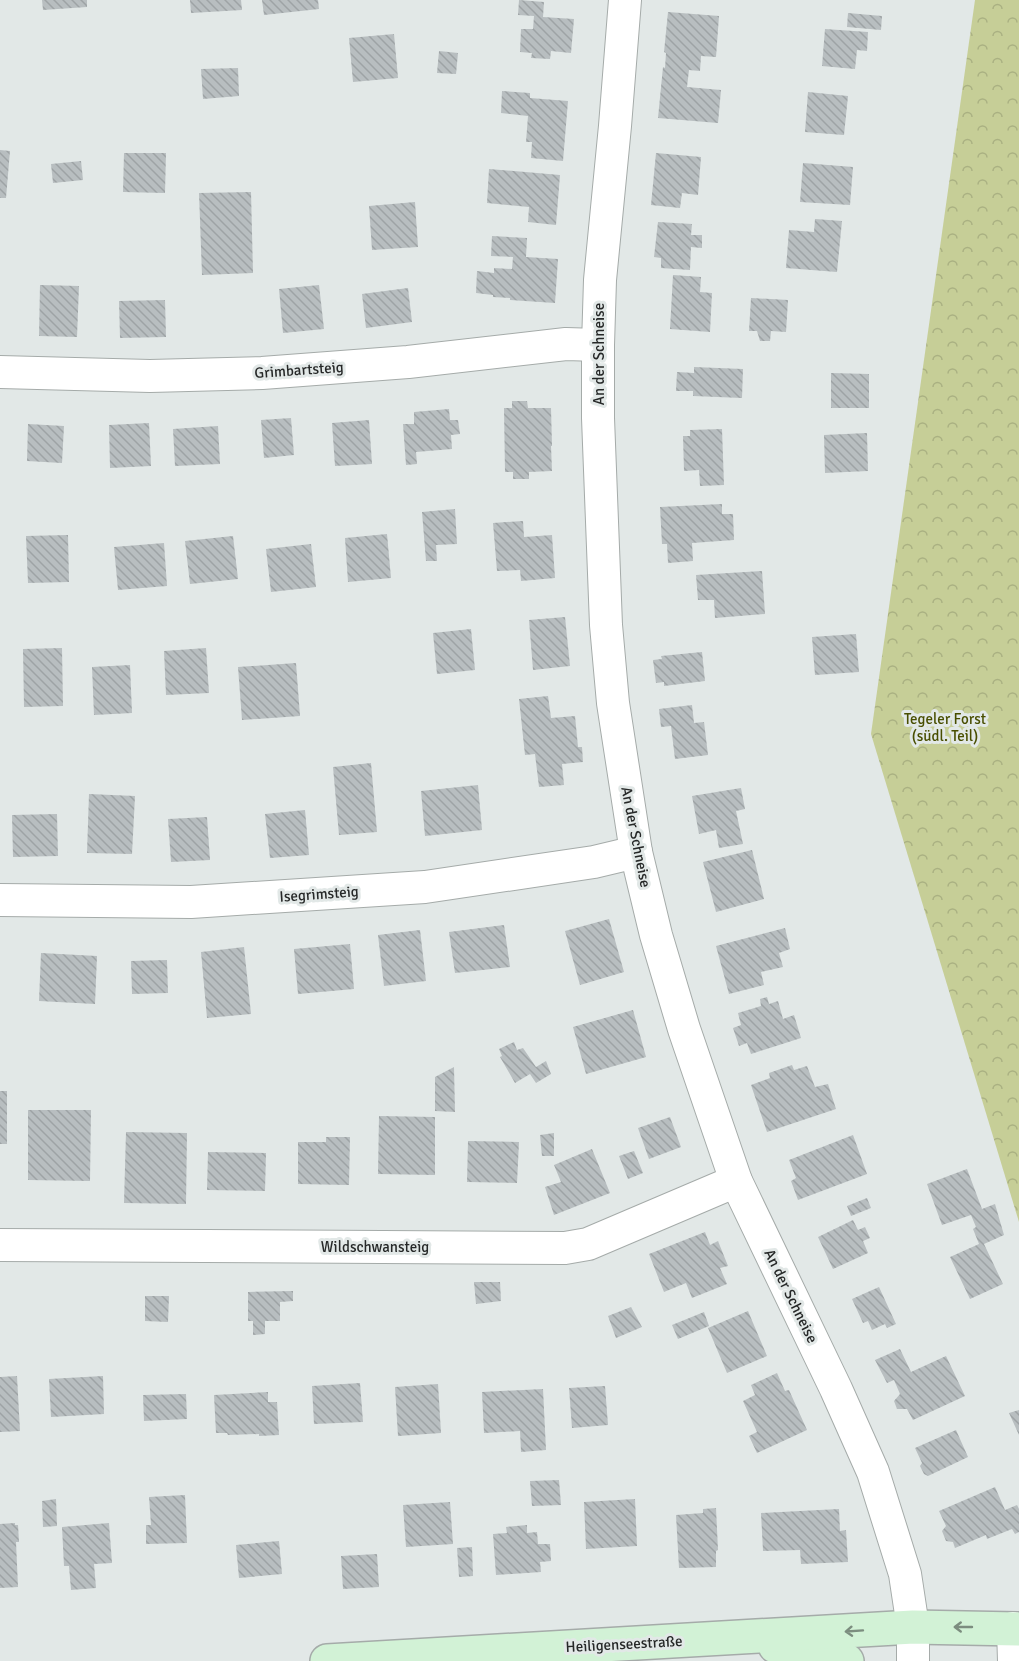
<svg xmlns="http://www.w3.org/2000/svg" width="1019" height="1661" font-family="Signika,sans-serif">
<defs>
<pattern id="forest-crowns" width="20" height="18" patternUnits="userSpaceOnUse" patternTransform="scale(1.5)"><rect width="20" height="18" fill="#c6ce97"/><path d="M2 6a3 3 0 1 1 6 0M12 15a3 3 0 1 1 6 0" fill="none" stroke="#aab182"/></pattern>
<pattern id="building-back-hatch" width="6" height="6" patternUnits="userSpaceOnUse" patternTransform="scale(1.5)"><rect width="6" height="6" fill="#b8bec0"/><path d="M-1 5l2 2M0 0l6 6M5-1l2 2" fill="none" stroke="#9ea3a5"/></pattern>
</defs>
<rect width="100%" height="100%" fill="#e2e8e7"/>
<!-- forest -->
<path fill="url(#forest-crowns)" d="M975,0H1019V1222L871,734Z"/>
<!-- building -->
<g fill="url(#building-back-hatch)">
<path d="M42,0H87V7L43,10Z"/>
<path d="M190,0H241L242,10L191,13Z"/>
<path d="M262,0H318L319,9L264,15Z"/>
<path d="M519,0L544,2L543,17L574,19L571,53L551,51L550,59L531,58L532,53L520,52L521,29H533L534,16L518,15Z"/>
<path d="M668,12L719,16L716,57L701,56L700,71L689,70L687,87L721,90L718,123L658,118L663,67L665,68L666,53L664,52Z"/>
<path d="M848,13L882,16L881,30L847,27Z"/>
<path d="M825,29L868,32L867,51L857,50L855,69L822,66Z"/>
<path d="M394,34L398,78L353,82L349,38Z"/>
<path d="M439,51L458,53L456,74L437,73Z"/>
<path d="M238,68L239,96L203,99L201,69Z"/>
<path d="M502,91L530,93V98L568,101L563,161L531,158L532,142H526L528,116L501,113Z"/>
<path d="M808,92L848,96L844,135L805,132Z"/>
<path d="M0,150L10,151L6,198H0Z"/>
<path d="M124,153H166L165,193L123,192Z"/>
<path d="M656,153L701,157L698,195L682,193L680,208L651,205Z"/>
<path d="M81,161L83,180L53,183L51,164Z"/>
<path d="M803,163L853,167L850,205L800,202Z"/>
<path d="M489,169L560,175L556,225L528,222L529,207L487,203Z"/>
<path d="M251,192L253,273L202,275L199,193Z"/>
<path d="M415,202L418,247L372,250L369,206Z"/>
<path d="M815,219L842,221L837,272L786,268L789,230L814,232Z"/>
<path d="M658,222L692,224L691,235H702V248L691,247L690,270L661,268V258L654,257Z"/>
<path d="M492,236L527,238L526,257L558,259L555,303L510,300V298L493,297V295L476,293L477,271L494,273V268L512,269L513,257L491,256Z"/>
<path d="M673,275L701,277L700,292L712,293L710,332L670,329Z"/>
<path d="M40,285L79,286L77,337L39,336Z"/>
<path d="M319,285L324,329L283,333L279,289Z"/>
<path d="M408,288L412,322L366,328L362,294Z"/>
<path d="M751,298L788,300L786,332L771,331L770,341H760L757,331H749Z"/>
<path d="M165,300L166,337L120,338L119,301Z"/>
<path d="M694,367L743,369L742,398L693,396V391H676L677,372L694,373Z"/>
<path d="M831,373L869,374V408H831Z"/>
<path d="M512,401H527L528,408H551L552,446H551L552,471L529,472V479H513V472H505L504,408H512Z"/>
<path d="M449,409L450,420H458L460,434L451,435L452,449L416,452L417,464L406,465L403,424H414V412Z"/>
<path d="M291,418L294,455L264,458L261,420Z"/>
<path d="M369,420L372,464L335,466L332,423Z"/>
<path d="M149,423L151,466L110,468L109,425Z"/>
<path d="M28,424L64,426L62,463L27,461Z"/>
<path d="M218,426L220,464L175,466L173,429Z"/>
<path d="M722,429L724,485L700,486L699,470L684,471L683,436H690V430Z"/>
<path d="M867,433L868,471L825,473L824,435Z"/>
<path d="M722,504V514H733L734,540L692,543L693,561L668,563L667,544H662L660,507Z"/>
<path d="M455,509L457,544L436,545L437,561H426L422,512Z"/>
<path d="M523,521L524,537L552,535L555,578L521,581L520,570L497,571L493,523Z"/>
<path d="M387,534L391,578L348,582L345,538Z"/>
<path d="M68,535L69,582L28,583L26,536Z"/>
<path d="M233,536L238,579L190,584L185,541Z"/>
<path d="M164,543L167,586L118,590L114,547Z"/>
<path d="M311,544L316,587L271,592L266,549Z"/>
<path d="M762,571L765,614L715,618L714,600H698L696,575Z"/>
<path d="M565,617L570,666L533,670L529,620Z"/>
<path d="M471,629L475,670L437,674L433,633Z"/>
<path d="M856,634L859,672L815,675L812,637Z"/>
<path d="M62,648L63,706L24,707L23,649Z"/>
<path d="M206,648L209,693L166,695L164,651Z"/>
<path d="M702,652L705,681L664,686V682L656,683L653,660L662,659L661,656Z"/>
<path d="M296,663L300,716L242,720L238,667Z"/>
<path d="M130,665L132,713L94,715L92,667Z"/>
<path d="M548,696L551,718L575,716L578,747H582L583,762L562,764L564,785L539,787L535,754L525,755L519,699Z"/>
<path d="M692,705L694,723L704,722L708,755L675,759L671,726L661,727L659,709Z"/>
<path d="M371,763L377,832L339,835L333,767Z"/>
<path d="M478,785L482,830L425,836L421,791Z"/>
<path d="M741,788L745,809L736,811L743,844L719,848L716,830L699,834L692,796Z"/>
<path d="M89,794L135,796L132,854L87,853Z"/>
<path d="M305,810L309,855L270,858L265,814Z"/>
<path d="M57,814L58,856L13,857L12,815Z"/>
<path d="M207,817L210,860L171,862L168,819Z"/>
<path d="M752,850L764,899L716,912L703,862Z"/>
<path d="M609,919L624,972L580,985L565,931Z"/>
<path d="M504,925L510,967L455,973L449,932Z"/>
<path d="M785,928L790,949L779,953L783,967L761,972L764,985L729,994L716,946Z"/>
<path d="M420,930L426,981L384,986L378,935Z"/>
<path d="M350,944L354,989L298,994L294,949Z"/>
<path d="M244,947L251,1014L207,1018L201,952Z"/>
<path d="M41,953L97,956L95,1004L39,1001Z"/>
<path d="M167,960L168,993L132,994L131,961Z"/>
<path d="M767,997L769,1004L778,1001L783,1019L794,1015L801,1038L751,1054L747,1043L739,1046L733,1028L741,1025L738,1013L761,1006L760,999Z"/>
<path d="M633,1010L646,1057L586,1074L573,1027Z"/>
<path d="M514,1042L517,1050L523,1048L536,1067L546,1061L551,1074L536,1083L530,1074L515,1083L500,1057L502,1056L499,1049Z"/>
<path d="M792,1065L794,1070L807,1066L815,1087L828,1084L836,1109L767,1132L751,1085L770,1078L769,1073Z"/>
<path d="M454,1067L455,1112L435,1111V1077Z"/>
<rect x="0" y="1091" width="7" height="53"/>
<path d="M28,1110H91L90,1181L28,1180Z"/>
<path d="M379,1116L435,1117V1175L378,1174Z"/>
<path d="M670,1117L681,1147L649,1159L638,1128Z"/>
<path d="M126,1132L187,1133L186,1204L124,1203Z"/>
<path d="M554,1133V1156H542L540,1135Z"/>
<path d="M853,1135L867,1174L798,1200L791,1181L796,1178L789,1160Z"/>
<path d="M326,1137H350L349,1185L298,1184V1142H326Z"/>
<path d="M468,1141L519,1142L517,1183L467,1182Z"/>
<path d="M592,1149L610,1193L554,1215L545,1187L561,1182L554,1165Z"/>
<path d="M634,1151L643,1173L628,1179L619,1156Z"/>
<path d="M208,1152L266,1153L265,1191L207,1190Z"/>
<path d="M967,1169L982,1209L995,1204L1004,1235L984,1244L1003,1284L970,1299L950,1257L979,1244L973,1229L976,1227L971,1215L942,1225L927,1184Z"/>
<path d="M867,1198L871,1208L851,1216L847,1206Z"/>
<path d="M853,1220L858,1230L865,1227L870,1238L863,1241L868,1253L833,1269L818,1237Z"/>
<path d="M705,1232L710,1245L718,1241L728,1266L720,1268L727,1284L692,1298L686,1283L664,1292L649,1254Z"/>
<path d="M474,1282H500L501,1301L476,1304Z"/>
<path d="M879,1287L896,1324L887,1328L885,1324L872,1330L868,1321L863,1323L852,1299Z"/>
<path d="M293,1291V1301L280,1302V1321H265V1334L253,1335V1321H248V1292Z"/>
<path d="M145,1296H169L168,1322L145,1321Z"/>
<path d="M631,1307L642,1327L616,1338L608,1316Z"/>
<path d="M748,1311L767,1356L727,1373L708,1328Z"/>
<path d="M704,1312L709,1326L678,1339L672,1325Z"/>
<path d="M900,1349L911,1372L946,1356L965,1396L913,1420L907,1409H897L894,1401L900,1394L894,1380L887,1383L875,1360Z"/>
<path d="M777,1373L785,1391L789,1390L807,1430L757,1453L749,1436L757,1432L743,1401L755,1395L751,1385Z"/>
<path d="M17,1376L20,1431L0,1432V1377Z"/>
<path d="M103,1376L104,1414L51,1417L49,1379Z"/>
<path d="M360,1383L363,1422L314,1424L312,1386Z"/>
<path d="M438,1384L441,1433L398,1436L395,1387Z"/>
<path d="M605,1386L608,1425L572,1428L569,1388Z"/>
<path d="M543,1389L546,1450L521,1452L520,1431L484,1433L482,1392Z"/>
<path d="M268,1392V1402H277L279,1435L259,1436V1434L228,1435L227,1433H216L214,1395Z"/>
<path d="M186,1394L187,1419L144,1421L143,1395Z"/>
<path d="M1019,1410V1435L1009,1413Z"/>
<path d="M956,1430L968,1457L928,1476L924,1474L920,1466L922,1463L915,1448Z"/>
<path d="M559,1480L561,1505L532,1506L530,1481Z"/>
<path d="M995,1487L1005,1510L1017,1505L1019,1509V1532L1015,1534L1012,1529L987,1539L986,1535L955,1548L953,1542L946,1541L942,1531L946,1526L939,1511Z"/>
<path d="M185,1495L187,1543L146,1544V1525H151L149,1497Z"/>
<path d="M56,1499L57,1526L43,1527L42,1501Z"/>
<path d="M635,1499L637,1546L586,1549L584,1502Z"/>
<path d="M450,1502L453,1544L406,1547L403,1505Z"/>
<path d="M716,1508L718,1550L716,1551V1567L679,1568L676,1515L703,1513V1509Z"/>
<path d="M839,1509L840,1531L846,1530L848,1562L801,1564L800,1550L763,1551L761,1513Z"/>
<path d="M15,1523V1525H18L19,1542H16L18,1587L0,1588V1524Z"/>
<path d="M109,1523L112,1563L94,1564L96,1588L71,1590L69,1566H64L62,1527Z"/>
<path d="M527,1525V1533L537,1532L538,1544H550L551,1561L540,1562L541,1572L496,1575L493,1534L507,1533L506,1527Z"/>
<path d="M279,1541L282,1574L239,1578L236,1545Z"/>
<path d="M472,1547L473,1576L459,1577L457,1548Z"/>
<path d="M377,1554L379,1587L343,1589L341,1556Z"/>
</g>
<g fill="none" stroke-linecap="round" stroke-linejoin="round">
<!-- street casing -->
<g stroke="#a5aba9" stroke-width="34">
<g id="street">
<path d="M625,0L615,126L600,280L598,345V418L606,625L613,703L636,852L656,935L684,1029L736,1181L836,1389L873,1472L905,1574L913,1627V1661"/>
<path d="M0,372L150,376L262,373L408,362L566,344L598,345"/>
<path d="M0,900L191,902L425,887L594,862L636,852"/>
<path d="M0,1245L565,1248L588,1244L736,1181"/>
<path d="M1013,1628L1014,1661"/>
</g>
</g>
<!-- secondary casing -->
<g stroke="#a5aba9" stroke-width="36">
<g id="secondary">
<path d="M775,1646L847,1661"/>
<path d="M327,1661L913,1627L1019,1629"/>
</g>
</g>
<!-- street -->
<use href="#street" stroke="#fff" stroke-width="32"/>
<!-- secondary -->
<use href="#secondary" stroke="#d2f2d6" stroke-width="33"/>
</g>
<!-- one-way arrows -->
<defs><path id="oneway-shaft" d="M-6 0H5M1.5-3L5.5 0L1.5 3" fill="none" stroke-width="1.6" stroke-linecap="round" stroke-linejoin="round" transform="scale(1.5)"/></defs>
<g stroke="#7c8d7f">
<use href="#oneway-shaft" transform="translate(963 1627) rotate(-180)"/>
<use href="#oneway-shaft" transform="translate(854 1631) rotate(176)"/>
</g>
<g text-anchor="middle" stroke-width="6" stroke-linejoin="round" paint-order="stroke">
<!-- street labels -->
<g font-size="15" fill="#262828" stroke="#e2e8e7">
<text transform="translate(599 354) rotate(-90)" y="5">An der Schneise</text>
<text transform="translate(299 370) rotate(-4)" y="5">Grimbartsteig</text>
<text transform="translate(636 837) rotate(79)" y="5">An der Schneise</text>
<text transform="translate(319 894) rotate(-4)" y="5">Isegrimsteig</text>
<text x="375" y="1252">Wildschwansteig</text>
<text transform="translate(791 1296) rotate(64)" y="5">An der Schneise</text>
<text transform="translate(624 1644) rotate(-3)" y="5">Heiligenseestraße</text>
</g>
<!-- park labels -->
<g font-size="15" fill="#484e00" stroke="#e2e8e7">
<text x="945" y="724">Tegeler Forst<tspan x="945" dy="17">(südl. Teil)</tspan></text>
</g>
</g>
</svg>
